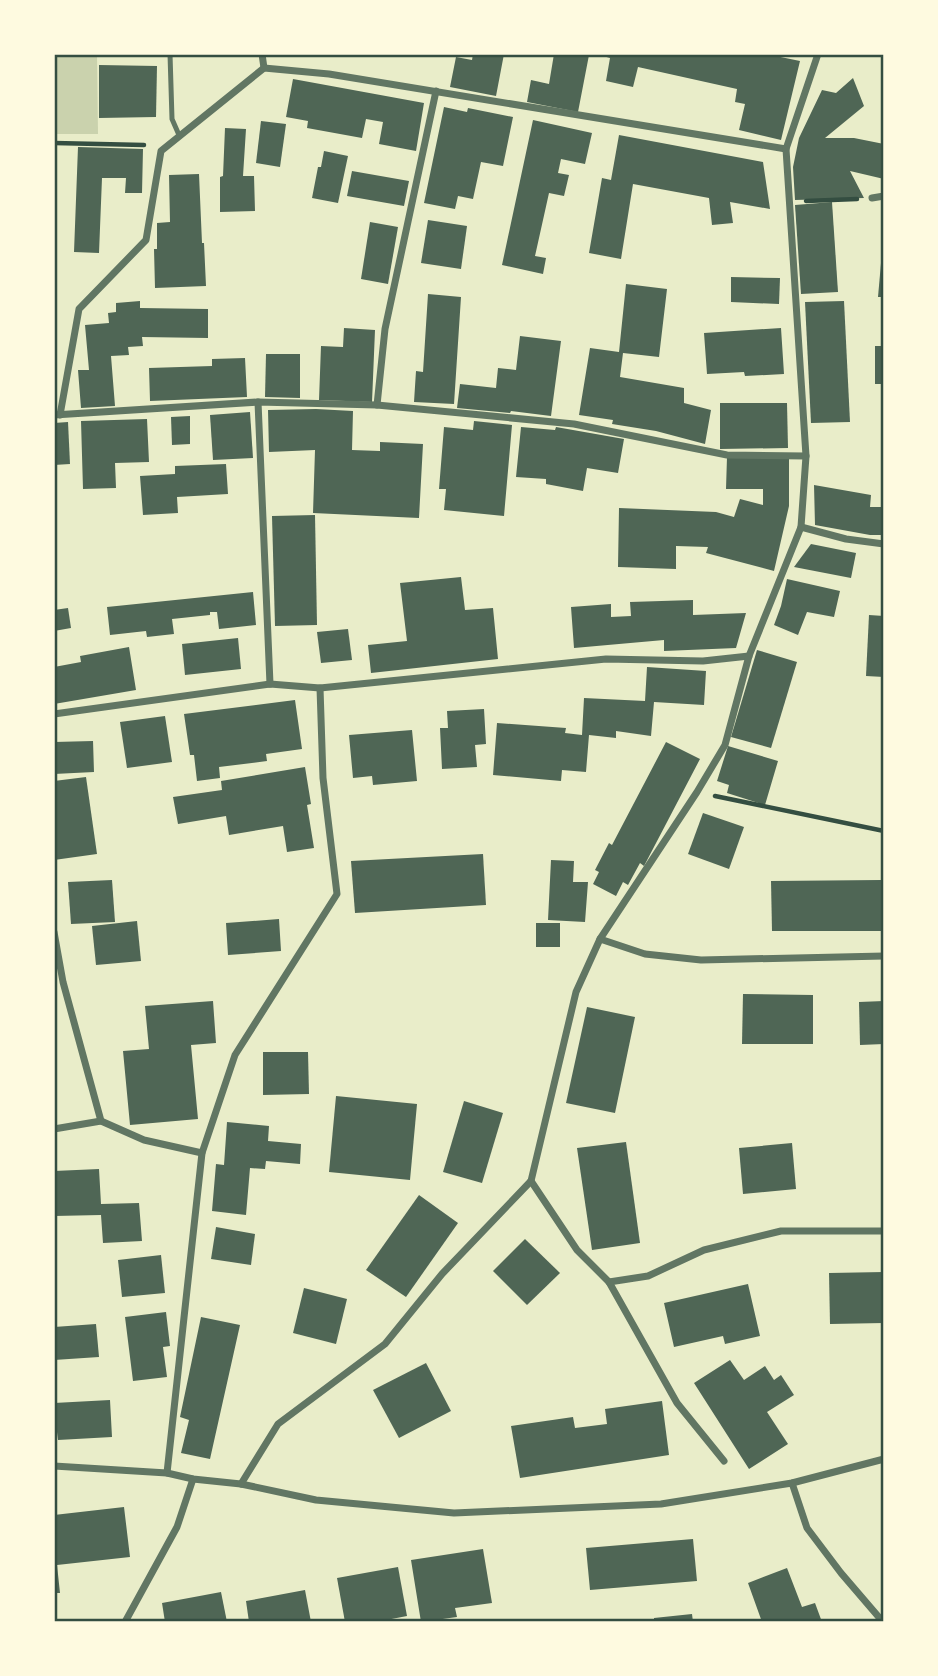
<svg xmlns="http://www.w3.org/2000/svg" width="938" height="1676" font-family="Helvetica,sans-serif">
<rect width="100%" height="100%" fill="#e9edc9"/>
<!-- green -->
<path fill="#cad2ad" d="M54,54H97L98,134H54Z"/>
<!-- building -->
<g fill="#4f6655">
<path d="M473,54H504L496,96L450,87L456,57L472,60Z"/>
<path d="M554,54L589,55L578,112L527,102L531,80L549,84Z"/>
<path d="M596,54H766L800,61L781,140L739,130L745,104L735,102L737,89L638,67L633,87L606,81L610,58Z"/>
<path d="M99,65L157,66L156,117L99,118Z"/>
<path d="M853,78L864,106L825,138H854L884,144V179L850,171L864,198L795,200L793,167L799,138L822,90L836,93Z"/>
<path d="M293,79L424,103L416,151L379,144L383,122L366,119L362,138L307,128L308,121L286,117Z"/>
<path d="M444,107L467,112L468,108L513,117L503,166L481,162L473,199L458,196L455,209L424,203Z"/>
<path d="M533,120L592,133L585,164L561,159L558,173L569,175L564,196L549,193L535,256L546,258L543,274L502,265Z"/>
<path d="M261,121L286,124L280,167L256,163Z"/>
<path d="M225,128L246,129L243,176H254L255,211L220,212V177L223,176Z"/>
<path d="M619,135L763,162L770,209L730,202L733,223L712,225L709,198L633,184L621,259L589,253L602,178L611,180Z"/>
<path d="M78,147L143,149L142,193H125L126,178H102L99,253L74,252Z"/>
<path d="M324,151L348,156L338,203L312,198L318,167H321Z"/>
<path d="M352,171L409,181L404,206L347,196Z"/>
<path d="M199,174L202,243H204L206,286L155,288L154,249H157V223L170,222L169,175Z"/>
<path d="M832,202L838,292L801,294L795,205Z"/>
<path d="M428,220L467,226L461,269L421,263Z"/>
<path d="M370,222L398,227L388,284L361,279Z"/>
<path d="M881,263H884V297H878Z"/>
<path d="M731,277L780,278L779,304L731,302Z"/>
<path d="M626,284L667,289L659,357L623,353L620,377L684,388V403L711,410L705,444L656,431L612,424L613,420L579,415L590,348L619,352Z"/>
<path d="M428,294L461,297L454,404L414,402L416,371L423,372Z"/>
<path d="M140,301V308L208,309V338L142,337L143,346L128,347L129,355L111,356L115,406L81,408L78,370H89L85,325L109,323L108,313L116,312V303Z"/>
<path d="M844,301L850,422L811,423L805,302Z"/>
<path d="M344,328L375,330L372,402L319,400L321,346L343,347Z"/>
<path d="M781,328L784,374L745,376L744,372L707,374L704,333Z"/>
<path d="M520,336L561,341L551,416L511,411L510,413L457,408L460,384L496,388L498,368L516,370Z"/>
<rect x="875" y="346" width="9" height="38"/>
<path d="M266,354H300V398L265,397Z"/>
<path d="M245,358L247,397L150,401L149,368L212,366V359Z"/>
<path d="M720,403H787L788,448L720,449Z"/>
<path d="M316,409L353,411L352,450L380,451V442L423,444L419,518L313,513L315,450L269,452L268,410Z"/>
<path d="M250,412L253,458L213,460L210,415Z"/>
<path d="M190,416V444L172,445L171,417Z"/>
<path d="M147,419L149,462L115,463L116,488L83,489L81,421Z"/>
<path d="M474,421L512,425L504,516L444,510L446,489H439L444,427L473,430Z"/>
<path d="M68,422L70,464L54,465V423Z"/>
<path d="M521,427L555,430L556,427L624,439L618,473L587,468L583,491L546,484V479L516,477Z"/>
<path d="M727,457L789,458V506L774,571L706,553L708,547L676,546V569L618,567L619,508L716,512L734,517L740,499L763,505V489H726Z"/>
<path d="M226,464L228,494L177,497L178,513L143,515L140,476L175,474V466Z"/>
<path d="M814,485L871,495L870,507H884V535H870L815,525Z"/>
<path d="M315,515L317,625L275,626L272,516Z"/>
<path d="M811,544L856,553L851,578L794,567Z"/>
<path d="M461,577L465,610L493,608L498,659L371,673L368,645L407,641L400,583Z"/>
<path d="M787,579L840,591L834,617L807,612L798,635L774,625L781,606Z"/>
<path d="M253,592L256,625L219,629L217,612H210V615L172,619L174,634L147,637L146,631L110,635L107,607Z"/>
<path d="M693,600V615L746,613L736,648L664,651V640L574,648L571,607L611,604V617L631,616L630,602Z"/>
<path d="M68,608L71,628L54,631V610Z"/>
<path d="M869,615L884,616V677L866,676Z"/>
<path d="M348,629L352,660L321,663L317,632Z"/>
<path d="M238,638L241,669L185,675L182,644Z"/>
<path d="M129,647L136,690L54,704V667L81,662L80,656Z"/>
<path d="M757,650L797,662L771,748L731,737Z"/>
<path d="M647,667L706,671L704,705L654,702L651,736L616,731V738L589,735L586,772L562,770L561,781L493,775L497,723L566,728L565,733L582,735L584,698L645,701Z"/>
<path d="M295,700L302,749L266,754L267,761L219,767L220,778L197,781L194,755H190L184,714Z"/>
<path d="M484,709L486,744L475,745L477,767L442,769L440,728H448L447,711Z"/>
<path d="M165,716L172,762L127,768L120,722Z"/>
<path d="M412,730L417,781L373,785L372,776L353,778L349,735Z"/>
<path d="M93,741L94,772L54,774V742Z"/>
<path d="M666,742L700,759L644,866L640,863L628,885L623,882L616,896L593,884L599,872L595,870L609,843L612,845Z"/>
<path d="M728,746L778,761L765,805L727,793L729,785L717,781Z"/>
<path d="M305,767L311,804L307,805L314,848L287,852L283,826L229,835L226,816L178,824L173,797L222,790L221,781Z"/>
<path d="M86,777L97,854L54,860V781Z"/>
<path d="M703,813L744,827L729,869L688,854Z"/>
<path d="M483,854L486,905L355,913L351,861Z"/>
<path d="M551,860L574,861L573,882H588L585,922L548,920Z"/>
<path d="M112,880L115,922L71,924L68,882Z"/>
<path d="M881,880V931H772L771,881Z"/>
<path d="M279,919L281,951L228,955L226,923Z"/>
<path d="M137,921L141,961L96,965L92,926Z"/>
<rect x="536" y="923" width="24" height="24"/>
<path d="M743,994L813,995V1044H742Z"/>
<path d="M213,1001L216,1043L191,1045L198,1119L130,1125L123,1051L149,1049L145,1006Z"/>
<path d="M884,1001V1044L860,1045L859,1002Z"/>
<path d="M587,1007L635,1017L615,1113L566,1103Z"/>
<path d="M263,1052H308L309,1094L263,1095Z"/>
<path d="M336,1096L417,1104L410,1180L329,1172Z"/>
<path d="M464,1101L503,1113L482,1183L443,1172Z"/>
<path d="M227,1122L269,1126L268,1141L301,1144L300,1164L266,1161L265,1169L250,1168L246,1215L212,1211L216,1164L224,1165Z"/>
<path d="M626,1142L640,1243L592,1250L577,1148Z"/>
<path d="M792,1143L796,1189L743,1194L739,1148Z"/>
<path d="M99,1169L101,1204L139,1203L142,1241L103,1243L101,1215L54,1216V1171Z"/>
<path d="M419,1195L458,1223L406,1297L366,1270Z"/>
<path d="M216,1227L255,1234L251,1265L211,1259Z"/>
<path d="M525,1239L560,1273L527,1305L493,1271Z"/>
<path d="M161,1255L165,1293L122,1297L118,1260Z"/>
<path d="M884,1272V1323L830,1324L829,1273Z"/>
<path d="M748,1284L760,1336L725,1344L723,1336L674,1347L664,1303Z"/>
<path d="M304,1288L347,1299L336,1344L293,1333Z"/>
<path d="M166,1312L170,1346L163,1347L167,1377L133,1381L125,1317Z"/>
<path d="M201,1317L240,1325L210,1459L181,1453L189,1420L180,1417Z"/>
<path d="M96,1324L99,1357L54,1360V1327Z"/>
<path d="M730,1360L744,1380L765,1366L774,1380L781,1375L794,1395L767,1412L788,1444L749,1469L694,1383Z"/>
<path d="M426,1363L451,1411L399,1438L373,1390Z"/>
<path d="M110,1400L112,1437L58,1440L57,1432H54V1403Z"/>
<path d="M662,1401L669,1455L520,1478L511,1426L573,1417L575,1428L607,1424L605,1409Z"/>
<path d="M124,1507L130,1557L57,1565L60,1593H54V1515Z"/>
<path d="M693,1539L697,1581L590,1590L586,1548Z"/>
<path d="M483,1549L492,1603L455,1608L457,1617L421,1622L411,1560Z"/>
<path d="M398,1567L407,1616L376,1622H345L337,1578Z"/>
<path d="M787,1568L802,1607L815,1603L822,1622H762L748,1583Z"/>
<path d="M305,1590L311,1622H249L246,1601Z"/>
<path d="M221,1592L227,1622H165L162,1603Z"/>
<path d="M692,1614L693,1622H654V1618Z"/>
</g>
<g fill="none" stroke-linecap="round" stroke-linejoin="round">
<!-- path -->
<g stroke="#344e41" stroke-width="4.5">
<path d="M54,143L144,145"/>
<path d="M806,201L857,199"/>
<path d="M715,796L884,831"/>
</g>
<!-- service -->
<path stroke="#617663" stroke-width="5" d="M170,54L172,119L179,135"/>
<!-- minor -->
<g stroke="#617663" stroke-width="7">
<path d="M262,54L264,68"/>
<path d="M872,198L884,196"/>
<path d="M258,402L270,684"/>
<path d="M377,405L385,329L436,91"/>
<path d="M54,415L258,402L377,405L574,424L727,455L806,456"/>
<path d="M60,415L79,309L146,240L161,151L264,68L329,74L786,149"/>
<path d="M801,527L846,539L884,544"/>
<path d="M54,714L270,684L320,688L606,659L703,661L749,656"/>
<path d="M54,932L63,982L101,1121"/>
<path d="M600,939L645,954L701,960L884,956"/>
<path d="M54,1129L101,1121L144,1140L202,1153"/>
<path d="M531,1181L577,1250L609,1282L677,1403L724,1461"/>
<path d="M609,1282L648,1276L704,1250L781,1231H884"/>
<path d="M54,1466L167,1473L193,1479L241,1484L316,1500L454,1513L661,1504L792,1483L884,1459"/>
<path d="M167,1473L202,1153L235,1055L337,894L323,778L320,688"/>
<path d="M792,1483L807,1528L841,1573L883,1622"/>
<path d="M241,1484L278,1424L385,1344L442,1274L531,1181L576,992L600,939L697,792L725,745L749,656L801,527L806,456L786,149L818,54"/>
<path d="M125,1622L177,1527L193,1479"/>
</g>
</g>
<!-- border -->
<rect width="938" height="1676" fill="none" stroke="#fefae0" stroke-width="112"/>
<rect x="56" y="56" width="826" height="1564" fill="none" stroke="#344e41" stroke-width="2.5"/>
</svg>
